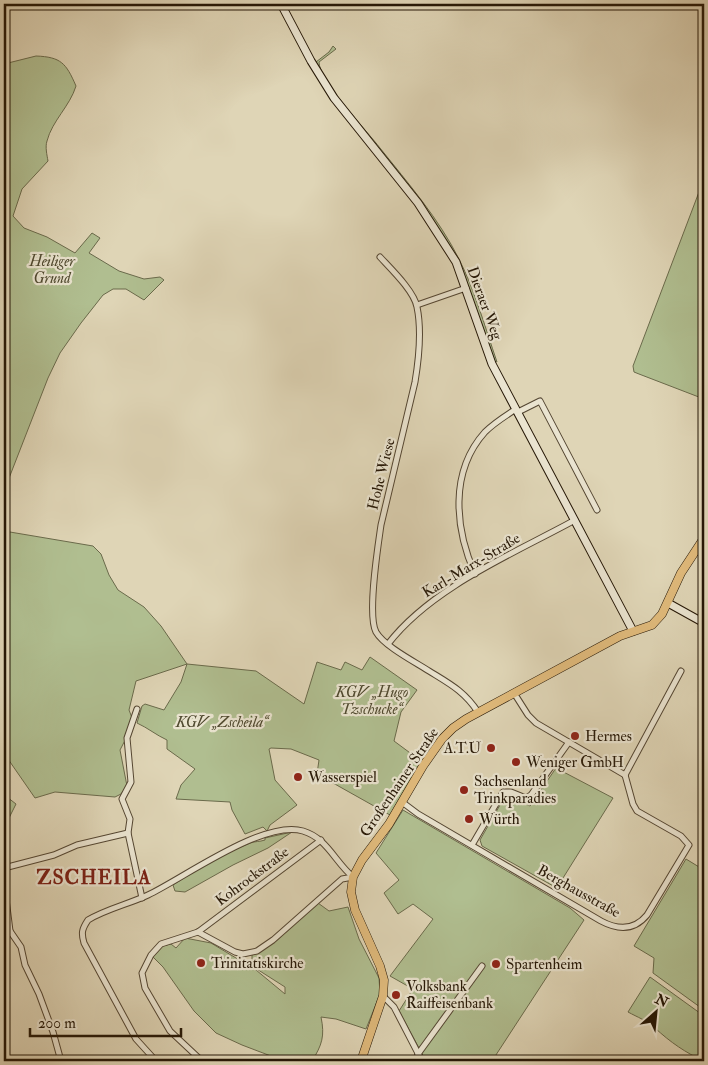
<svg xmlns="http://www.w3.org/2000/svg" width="708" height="1065" font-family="'IM FELL Double Pica',serif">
<rect width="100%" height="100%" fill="#dfd5b6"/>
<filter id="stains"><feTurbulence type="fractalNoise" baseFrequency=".004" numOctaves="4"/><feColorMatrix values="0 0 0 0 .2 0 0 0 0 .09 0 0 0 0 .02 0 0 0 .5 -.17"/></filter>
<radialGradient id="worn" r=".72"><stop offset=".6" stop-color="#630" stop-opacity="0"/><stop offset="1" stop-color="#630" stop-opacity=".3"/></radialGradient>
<!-- green -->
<g fill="#b0be90" stroke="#6a6a4b">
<path d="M333,46L336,49L319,62C319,80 367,131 380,148C408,183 439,219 459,259C475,291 485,327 497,362L493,361L450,248L336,97L316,65V62L329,52Z"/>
<path d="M36,56C61,57 66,63 76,86C70,106 52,121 47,141C45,147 47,155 48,161L22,189L13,216L24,228L47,237L75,253L92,233L100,238L89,253L119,271L144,279L160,277L164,280L144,300L126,289H113L103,295L81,323L60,353L48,378L4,491V64Z"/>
<path d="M699,192L704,194V399L639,374L634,372L633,366Z"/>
<path d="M4,531L93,546L101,554L109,575L118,590L144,607L161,626L187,664L256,671L304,704L317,662L341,670L345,662L362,670L370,657L417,690L401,712L394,741L421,761L390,815L317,774L319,760L291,749L271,748L269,749L275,780L297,805L270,825L267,831L263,827L245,834L232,810L230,802L176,799L181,785L195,769L167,749V740C156,735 148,728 137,723L142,706L145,704L164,710L181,682L187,664L136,681L129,710L134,723L120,750L127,786L121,794L115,797L55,792L35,798L8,759L7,797L16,804L5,826L4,819Z"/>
<path d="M556,768L613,798L558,886L555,887L482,846L480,840L504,798L511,796L530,806Z"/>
<path d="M403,810L570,908L584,920L492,1061H426L399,1011L413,989L390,976L433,919L413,904L398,914L384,893L399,880L376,853Z"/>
<path d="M292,832L268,848L233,865L185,892L175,891L173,885C198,869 223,854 250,843C256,841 259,842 265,840V838Z"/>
<path d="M686,859L704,870V1010L653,973L654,958L634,946Z"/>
<path d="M318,903L329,911L348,907L359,939L379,978L380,994L366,1029L336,1019L321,1017C325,1036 322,1045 312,1061H284L242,1045L216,1033L194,1011L163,967L153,957L162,946L171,944L176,948L185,938L211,943L256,970L285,994V987L252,966V954L275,942Z"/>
<path d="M650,977L704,1016V1061C686,1053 670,1042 655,1028C648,1021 637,1017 628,1012Z"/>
</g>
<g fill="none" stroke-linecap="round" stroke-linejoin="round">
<!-- street casing -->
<g stroke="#544632" stroke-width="7">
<g id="street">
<path d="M380,257C391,269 414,291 417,307C422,331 419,358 415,382L381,525C378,546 367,615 376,632C384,646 415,662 429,671C450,684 464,691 478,712"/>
<path d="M417,305L466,288"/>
<path d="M518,412L540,401L597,510"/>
<path d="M475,574C455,529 449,472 485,432C494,423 505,416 516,409"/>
<path d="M388,644C432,587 513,554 575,520"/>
<path d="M514,693L528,715L536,723L625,775"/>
<path d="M137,709L127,738L131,782L122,799L130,819L128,833L142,898"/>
<path d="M625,775L681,671"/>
<path d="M402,802L418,814L601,921C618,930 634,931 647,915L689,845L681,836L637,811L633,804L625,775"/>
<path d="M472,845L503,792H511L526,798L531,795L569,742"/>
<path d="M4,868L54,855L77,845L128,833"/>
<path d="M4,883L10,931"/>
<path d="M10,931L21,947L25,965L39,994L53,1032L61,1061"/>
<path d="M198,932L235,952L243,954L257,951L273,940L342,879L353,877"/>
<path d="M383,996L394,1007L422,1061"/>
<path d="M418,1054L482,966"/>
<path d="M156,1061L136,1039L84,943C81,933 82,929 88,920C106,909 129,904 148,895C184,878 264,819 303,831C327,838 335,862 353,877"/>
<path d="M202,1061L170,1031L145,988L142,973L151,955L161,944L198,932L321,840"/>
</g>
</g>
<!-- secondary casing -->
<g stroke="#251706" stroke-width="9">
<g id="secondary">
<path d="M281,4L311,61L334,98L418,203L456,262L492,364L633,631"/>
<path d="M668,603L704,623"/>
</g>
</g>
<!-- primary casing -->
<g stroke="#251706" stroke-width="9">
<path id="primary" d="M361,1061L383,996L384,980L380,966L355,910L351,892L353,877L362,860L389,824L423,766L442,739L453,728L466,719L620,636L652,625L662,614L681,573L704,538"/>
</g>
<!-- street -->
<use href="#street" stroke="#eae4d0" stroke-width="5"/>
<!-- secondary -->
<use href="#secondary" stroke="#eae4d0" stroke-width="7"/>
<!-- primary -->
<use href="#primary" stroke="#e0ba7b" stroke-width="8"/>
</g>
<!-- markers -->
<g fill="#8f2418" stroke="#eae4d0" stroke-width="2">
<circle cx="575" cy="736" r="5"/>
<circle cx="491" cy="748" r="5"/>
<circle cx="516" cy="762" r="5"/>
<circle cx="298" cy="777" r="5"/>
<circle cx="464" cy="790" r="5"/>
<circle cx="469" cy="819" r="5"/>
<circle cx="201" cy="963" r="5"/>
<circle cx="496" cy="964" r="5"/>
<circle cx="396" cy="995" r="5"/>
</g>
<g text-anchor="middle" stroke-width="4.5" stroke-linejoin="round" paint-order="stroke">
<!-- park labels -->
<g font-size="15" font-style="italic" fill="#4f492f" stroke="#eae4d0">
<text x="52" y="266">Heiliger<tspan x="52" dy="17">Grund</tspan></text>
<text x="372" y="697">KGV „Hugo<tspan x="372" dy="17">Tzschucke“</tspan></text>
<text x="222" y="727">KGV „Zscheila“</text>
</g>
<!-- street labels -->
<g font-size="15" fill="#251706" stroke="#eae4d0">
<text transform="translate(485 303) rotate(70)" y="5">Dieraer Weg</text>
<text transform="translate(381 474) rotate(-76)" y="5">Hohe Wiese</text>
<text transform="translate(471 565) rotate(-31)" y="5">Karl-Marx-Straße</text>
<text transform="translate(399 782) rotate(-56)" y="5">Großenhainer Straße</text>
<text transform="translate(252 876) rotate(-37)" y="5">Kohrockstraße</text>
<text transform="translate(579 891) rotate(29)" y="5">Berghausstraße</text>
</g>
<!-- poi labels -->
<g font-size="15" fill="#251706" stroke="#eae4d0" text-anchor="start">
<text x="585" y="741">Hermes</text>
<text x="481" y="753" text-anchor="end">A.T.U</text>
<text x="526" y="767">Weniger GmbH</text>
<text x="308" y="782">Wasserspiel</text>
<text x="474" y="786">Sachsenland<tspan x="474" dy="17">Trinkparadies</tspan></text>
<text x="479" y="824">Würth</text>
<text x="211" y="968">Trinitatiskirche</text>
<text x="506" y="969">Spartenheim</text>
<text x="406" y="991">Volksbank<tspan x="406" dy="17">Raiffeisenbank</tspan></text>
</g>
<!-- district labels -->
<g font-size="20" font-weight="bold" letter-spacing="1" fill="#7a1f14" stroke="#eae4d0">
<text x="94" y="884">ZSCHEILA</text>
</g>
</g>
<!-- margin -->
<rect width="708" height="1065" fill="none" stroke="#dfd5b6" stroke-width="20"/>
<rect x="5" y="5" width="698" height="1055" fill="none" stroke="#251706" stroke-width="2.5"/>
<rect x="10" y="10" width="688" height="1045" fill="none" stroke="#251706"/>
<!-- north arrow -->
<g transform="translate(656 1012) rotate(27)" stroke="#eae4d0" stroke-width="4" paint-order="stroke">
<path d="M0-4L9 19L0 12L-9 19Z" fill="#251706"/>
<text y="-8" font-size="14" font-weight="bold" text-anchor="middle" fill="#251706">N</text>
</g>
<!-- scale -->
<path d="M30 1028v8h151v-8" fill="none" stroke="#251706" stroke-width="2.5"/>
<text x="38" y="1028" font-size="15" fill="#251706" stroke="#eae4d0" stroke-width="4" paint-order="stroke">200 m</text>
<rect width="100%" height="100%" filter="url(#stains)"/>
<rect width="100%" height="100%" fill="url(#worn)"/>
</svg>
